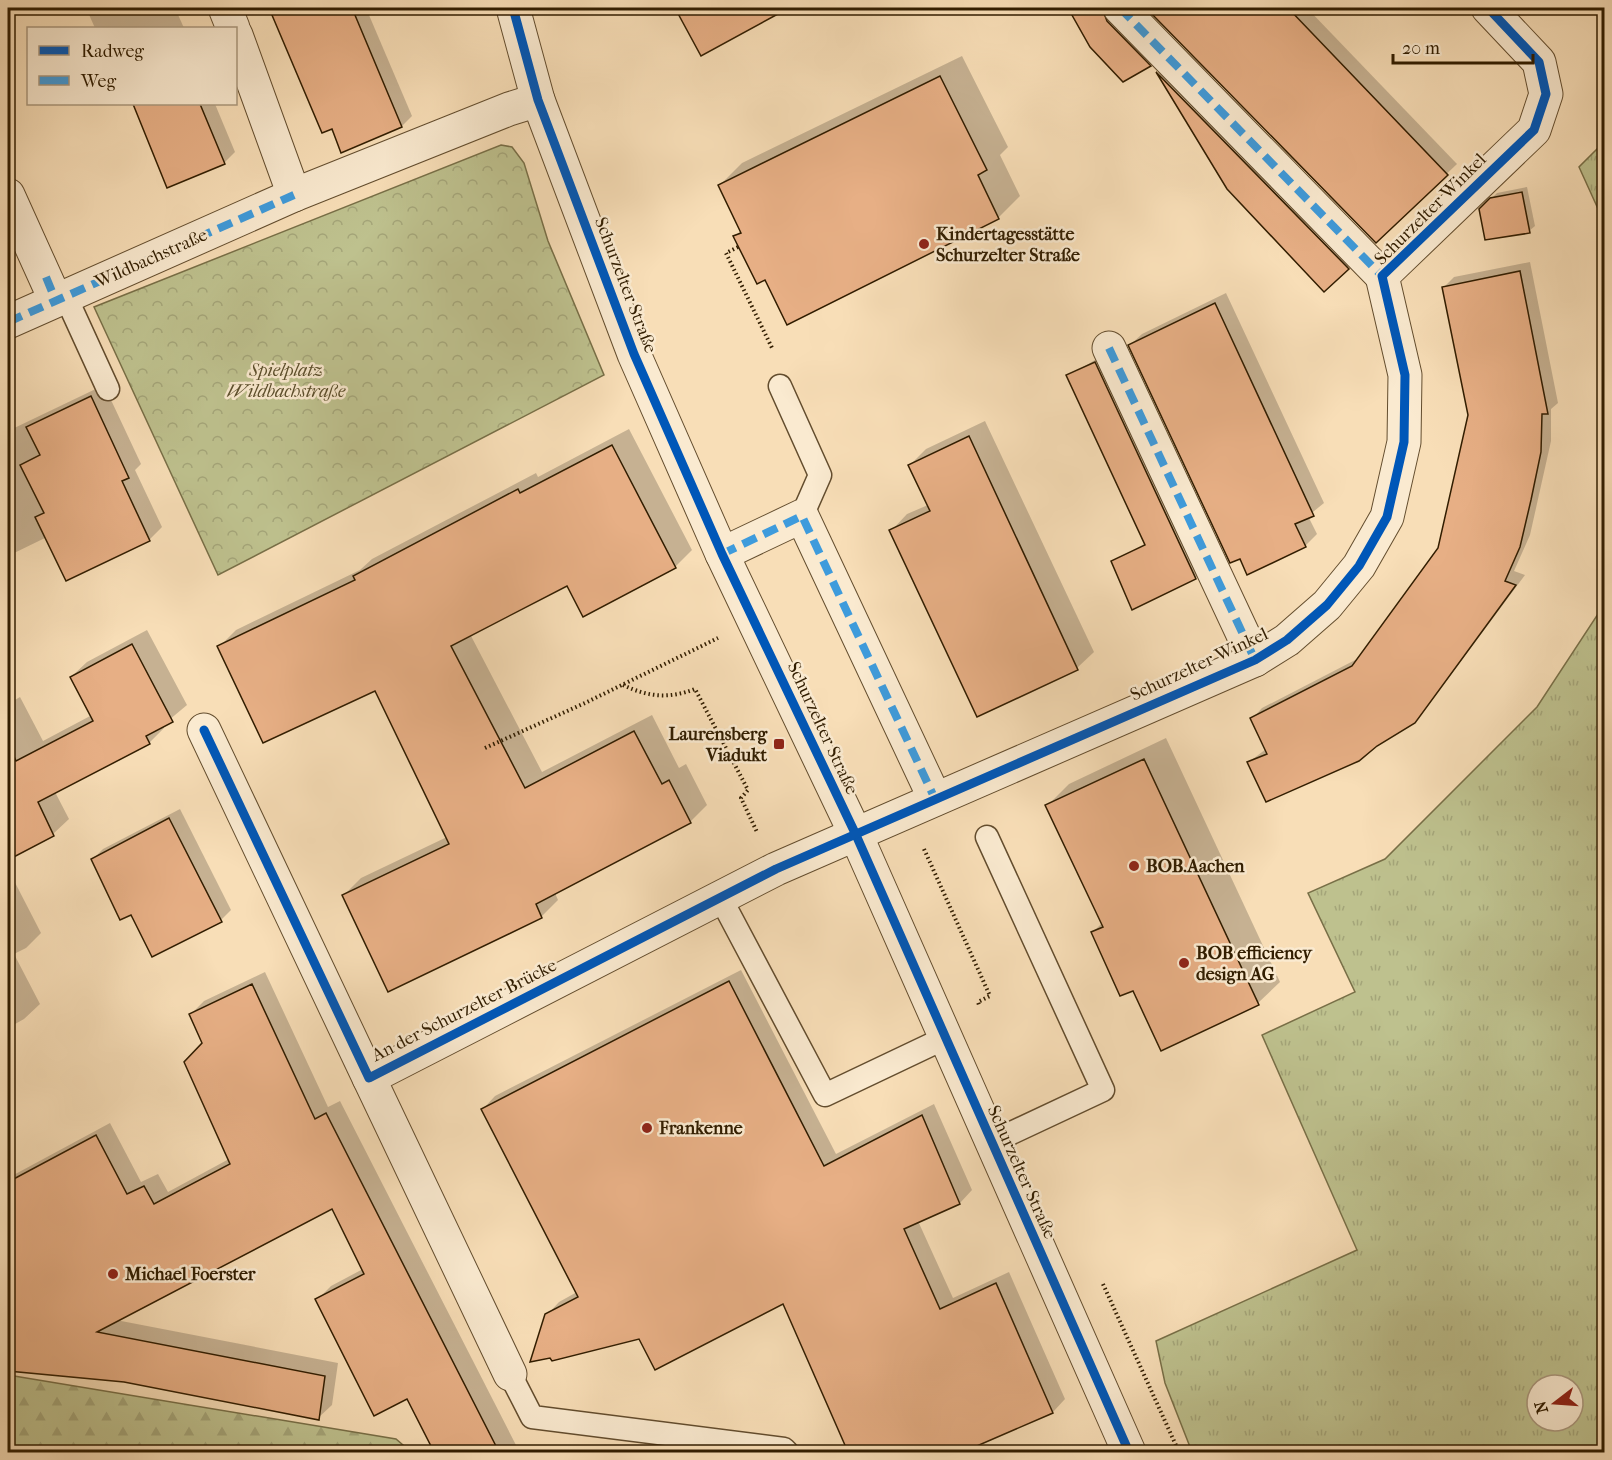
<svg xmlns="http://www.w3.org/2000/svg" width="1612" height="1460" font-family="'IM FELL French Canon',serif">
<defs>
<pattern id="grass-tufts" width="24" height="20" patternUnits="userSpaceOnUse" patternTransform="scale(1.5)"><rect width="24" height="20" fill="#bec18e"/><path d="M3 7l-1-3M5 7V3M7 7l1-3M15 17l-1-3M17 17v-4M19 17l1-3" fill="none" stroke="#a4a579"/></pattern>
<pattern id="forest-firs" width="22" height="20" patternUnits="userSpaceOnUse" patternTransform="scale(1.5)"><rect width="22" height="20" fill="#bec18e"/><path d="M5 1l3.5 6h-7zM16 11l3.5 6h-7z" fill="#a4a579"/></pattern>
<pattern id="park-crowns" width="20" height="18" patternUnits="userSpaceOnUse" patternTransform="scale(1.5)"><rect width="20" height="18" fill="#bec18e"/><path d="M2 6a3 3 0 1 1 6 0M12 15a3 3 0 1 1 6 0" fill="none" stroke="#a4a579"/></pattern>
</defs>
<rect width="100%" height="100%" fill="#f8deb7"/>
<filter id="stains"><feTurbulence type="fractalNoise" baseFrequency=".00333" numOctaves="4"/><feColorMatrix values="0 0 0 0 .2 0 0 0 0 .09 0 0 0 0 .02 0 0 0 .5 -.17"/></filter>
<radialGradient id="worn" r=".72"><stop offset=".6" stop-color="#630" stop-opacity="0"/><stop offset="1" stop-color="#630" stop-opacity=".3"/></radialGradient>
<!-- grass -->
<g fill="url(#grass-tufts)" stroke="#786f47" stroke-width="1.5" fill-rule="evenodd">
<path d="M1604,142V222L1579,167Z"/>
<path d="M1604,597V1452H1192L1165,1383L1156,1341L1357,1250L1262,1035L1355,992L1308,893L1385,859L1537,707L1600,611ZM1537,1385H1573V1421H1537Z"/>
</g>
<!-- forest -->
<path fill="url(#forest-firs)" stroke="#786f47" stroke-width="1.5" d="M8,1375L396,1439L411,1452H8Z"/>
<!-- park -->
<path fill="url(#park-crowns)" stroke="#786f47" stroke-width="1.5" d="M501,145L512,147L524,163L548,241L604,375L218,575L94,307Z"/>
<!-- shadow -->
<g fill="#0003">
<path d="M86,8H175L184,28H95Z"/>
<path d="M283,8H366L412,116L402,126L342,151L274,16Z"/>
<path d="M676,8H782L702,54Z"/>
<path d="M1070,8H1115L1160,56L1150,65Z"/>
<path d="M1148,8H1307L1457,164L1376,241Z"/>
<path d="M1589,8H1604V24Z"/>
<path d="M962,56L1008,147L1000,155L1020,196L998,218L766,278L735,237L741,230L720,185L742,163Z"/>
<path d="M1163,68L1353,262L1324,290L1228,188L1158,72Z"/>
<path d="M134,104H215L235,152L224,163L168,186Z"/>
<path d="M1527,187L1535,226L1529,231L1480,210L1497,193Z"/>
<path d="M1530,262L1558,403L1551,409V441L1530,535L1514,571L1525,575L1424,711L1414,722L1249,762L1266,749L1252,719L1262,708L1359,658L1439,549L1469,415L1444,287L1454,277Z"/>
<path d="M1226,293L1324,503L1308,516L1317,534L1305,546L1130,345L1142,334Z"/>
<path d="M1100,357L1201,572L1196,578L1133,608L1113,562L1146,543L1068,376Z"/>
<path d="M104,385L141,464L135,470L162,527L149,540L47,537L8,556V431Z"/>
<path d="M985,421L1094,652L1077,668L891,531L907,514L928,505L910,465L926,449Z"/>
<path d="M629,429L692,550L675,567L567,584L470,634L542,772L652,715L679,768L686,764L707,805L690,822L555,893L558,900L541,917L344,895L361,878L447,837L376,689L219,647L236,630L360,570L372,559L536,473L538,477Z"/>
<path d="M147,630L187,705L163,725L164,728L149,743L55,792L69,819L53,834L8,859V704L20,697L43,741L92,715L71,677L87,662Z"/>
<path d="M1166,738L1280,982L1258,1003L1133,989L1092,933L1102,923L1047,806L1069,784Z"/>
<path d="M180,809L231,910L221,920L132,913L93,859L103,849Z"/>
<path d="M8,869L41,933L26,948L14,954L40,1004L24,1019L8,1028Z"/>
<path d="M741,970L836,1154L934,1104L972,1190L960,1203L918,1221L953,1298L1009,1272L1065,1399L1053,1412L960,1452H850L783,1302L640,1338L547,1315L559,1302L577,1292L483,1109L495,1096Z"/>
<path d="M265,972L328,1107L340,1101L517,1447L512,1452H467L432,1445L407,1397L317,1300L331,1286L363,1269L332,1207L116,1320L338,1363L332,1405L318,1418L124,1380L8,1369V1178L110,1123L141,1182L158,1174L168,1192L229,1159L204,1044L191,1014L204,1001Z"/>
</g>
<!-- building -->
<g fill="#e7af85" stroke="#311d00" stroke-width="1.5">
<path d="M269,8H352L402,127L341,153L332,129L322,133Z"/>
<path d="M675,8H789L701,56Z"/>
<path d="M1068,8H1102L1107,21L1151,66L1123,82L1090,47Z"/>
<path d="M1146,8H1288L1448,175L1376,243Z"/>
<path d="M1156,72L1349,269L1324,292L1227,189Z"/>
<path d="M940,76L987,170L978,175L999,219L787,325L765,280L757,284L733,236L741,233L718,185Z"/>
<path d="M133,104H200L225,164L167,188Z"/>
<path d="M1522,192L1530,233L1485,240L1479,209L1490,198Z"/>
<path d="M1520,271L1548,414H1542L1541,452L1531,500L1520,547L1505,581L1516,585L1415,723L1377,746L1359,761L1266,802L1247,762L1267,754L1250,718L1352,666L1438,548L1468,415L1442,287Z"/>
<path d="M1215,303L1314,516L1295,524L1306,547L1247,575L1240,559L1230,563L1128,345Z"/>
<path d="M1095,362L1196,579L1132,610L1111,561L1145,545L1066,375Z"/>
<path d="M91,396L129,478L122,481L150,541L66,581L35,517L44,513L20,465L40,455L26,427Z"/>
<path d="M969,436L1078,670L977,717L889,530L930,511L908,465Z"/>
<path d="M612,445L676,568L583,617L567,586L451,646L525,788L634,731L662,784L669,780L691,823L536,904L542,918L388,992L342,895L449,844L375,691L263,743L217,646L355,580L353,576L518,489L520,493Z"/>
<path d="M132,644L173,722L146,736L150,744L38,802L54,836L8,860V743L16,761L93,721L70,677Z"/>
<path d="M1144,759L1259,1005L1161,1051L1133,991L1120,996L1091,932L1103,927L1045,805Z"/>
<path d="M169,818L222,922L152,957L131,915L120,920L91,859Z"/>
<path d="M729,981L824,1166L922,1115L960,1204L904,1229L940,1309L996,1283L1053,1413L963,1452H848L783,1304L655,1370L639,1339L552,1361L550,1358L530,1362L545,1314L578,1297L481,1109Z"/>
<path d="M252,984L315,1119L326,1113L499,1452H460L431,1446L407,1399L374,1416L315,1299L364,1274L332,1209L97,1332L325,1376L319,1420L124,1382L8,1371V1182L96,1135L127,1194L144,1186L154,1204L230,1164L184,1062L202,1043L189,1014Z"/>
</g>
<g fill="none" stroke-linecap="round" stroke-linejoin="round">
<!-- service casing -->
<g stroke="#634d2e" stroke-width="25">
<g id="service">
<path d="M65,295L108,389"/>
<path d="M780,386L820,475L802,516"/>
<path d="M987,837L1103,1090L990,1143"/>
<path d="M720,897L825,1095L945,1038"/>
<path d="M510,1374L532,1417L784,1449L787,1452"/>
</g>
</g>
<!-- minor casing -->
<g stroke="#634d2e" stroke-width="35">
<g id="minor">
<path d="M225,8L233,28"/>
<path d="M513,8L538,100L634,354L722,554L856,835L1129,1452"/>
<path d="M1120,8L1382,276"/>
<path d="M236,35L294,195"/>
<path d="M8,195L55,299"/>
<path d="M8,322L294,195L509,109L538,100"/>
<path d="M1109,348L1255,660"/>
<path d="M722,554L802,516L935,799"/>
<path d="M204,730L369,1078L776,869L1255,660L1287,640L1327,605L1359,566L1387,517L1404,442L1405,375L1382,276L1534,130L1546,94L1539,62L1488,8"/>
<path d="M369,1078L510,1374"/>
</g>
</g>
<!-- path -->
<g stroke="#311d00" stroke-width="4" stroke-dasharray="1.5 3" stroke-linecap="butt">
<path d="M738,247L726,253L773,350"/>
<path d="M623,685C648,697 669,699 695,689L748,790L741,798L757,832"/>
<path d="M485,748L585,703L718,638"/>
<path d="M924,849L990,996L978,1002L979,1005"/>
<path d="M1103,1284L1179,1452"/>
</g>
<!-- service -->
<use href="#service" stroke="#faead0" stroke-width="22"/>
<!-- minor -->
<use href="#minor" stroke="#faead0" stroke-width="33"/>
<!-- quiet -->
<g stroke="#3e9bdc" stroke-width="8" stroke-dasharray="15 8" stroke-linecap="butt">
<path d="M1120,8L1382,276"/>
<path d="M46,277L55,299"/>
<path d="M8,322L294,195"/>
<path d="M1109,348L1255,660"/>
<path d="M722,554L802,516L935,799"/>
</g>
<!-- cycleway casing -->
<g stroke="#faead0" stroke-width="13">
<g id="cycleway">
<path d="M513,8L538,100L634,354L722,554L856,835L1129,1452"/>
<path d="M204,730L369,1078L776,869L1255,660L1287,640L1327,605L1359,566L1387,517L1404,442L1405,375L1382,276L1534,130L1546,94L1539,62L1488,8"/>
</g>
</g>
<!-- cycleway -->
<use href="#cycleway" stroke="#0057b8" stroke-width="9"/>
</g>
<!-- markers -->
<g fill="#8f2418" stroke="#faead0" stroke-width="2">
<circle cx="924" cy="244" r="6"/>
<rect x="773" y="738" width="12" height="12" rx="3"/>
<circle cx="1134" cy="866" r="6"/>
<circle cx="1184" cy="963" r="6"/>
<circle cx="647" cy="1128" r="6"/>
<circle cx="113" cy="1274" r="6"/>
</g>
<g text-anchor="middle" stroke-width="5" stroke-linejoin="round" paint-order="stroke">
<!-- street labels -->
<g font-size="18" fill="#311d00" stroke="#faead0">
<text transform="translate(1430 209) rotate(-45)" y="6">Schurzelter Winkel</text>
<text transform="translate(151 258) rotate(-24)" y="6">Wildbachstraße</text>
<text transform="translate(626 285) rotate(69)" y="6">Schurzelter Straße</text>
<text transform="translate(1199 664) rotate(-25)" y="6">Schurzelter Winkel</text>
<text transform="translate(823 728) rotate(65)" y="6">Schurzelter Straße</text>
<text transform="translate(464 1010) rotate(-27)" y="6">An der Schurzelter Brücke</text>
<text transform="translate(1022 1172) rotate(66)" y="6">Schurzelter Straße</text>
</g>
<!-- poi labels -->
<g font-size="18" font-weight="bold" fill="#311d00" stroke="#faead0" text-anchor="start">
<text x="936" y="240">Kindertagesstätte<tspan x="936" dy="21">Schurzelter Straße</tspan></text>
<text x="767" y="740" text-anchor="end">Laurensberg<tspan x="767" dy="21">Viadukt</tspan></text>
<text x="1146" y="872">BOB.Aachen</text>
<text x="1196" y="959">BOB efficiency<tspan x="1196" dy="21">design AG</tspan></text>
<text x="659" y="1134">Frankenne</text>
<text x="125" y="1280">Michael Foerster</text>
</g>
<!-- park labels -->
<g font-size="18" font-style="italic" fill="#5b4e2b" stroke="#faead0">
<text x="286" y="376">Spielplatz<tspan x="286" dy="21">Wildbachstraße</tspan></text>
</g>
</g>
<!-- margin -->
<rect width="1612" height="1460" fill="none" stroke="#f8deb7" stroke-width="30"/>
<rect x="9" y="9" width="1594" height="1442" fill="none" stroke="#311d00" stroke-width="3"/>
<rect x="15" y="15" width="1582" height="1430" fill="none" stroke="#311d00" stroke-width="1.5"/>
<!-- legend -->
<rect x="27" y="27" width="210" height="78" fill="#faead0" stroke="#aa987d" stroke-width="1.5"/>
<rect x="39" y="46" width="30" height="9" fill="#0057b8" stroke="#aa987d" stroke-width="1.5"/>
<text x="81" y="57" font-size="18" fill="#311d00">Radweg</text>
<rect x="39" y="76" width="30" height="9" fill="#3e9bdc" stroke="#aa987d" stroke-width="1.5"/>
<text x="81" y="87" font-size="18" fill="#311d00">Weg</text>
<!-- north arrow -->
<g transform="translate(1555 1403) rotate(253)"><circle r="28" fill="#faead0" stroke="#aa987d" stroke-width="1.5"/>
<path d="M0-4.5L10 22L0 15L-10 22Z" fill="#8f2418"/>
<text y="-9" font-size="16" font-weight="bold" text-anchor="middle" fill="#311d00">N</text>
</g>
<!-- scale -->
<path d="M1393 54v9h140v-9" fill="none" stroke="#311d00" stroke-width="3"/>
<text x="1402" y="54" font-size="18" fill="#311d00" stroke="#faead0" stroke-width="4.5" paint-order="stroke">20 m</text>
<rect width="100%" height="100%" filter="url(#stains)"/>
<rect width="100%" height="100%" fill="url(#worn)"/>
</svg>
